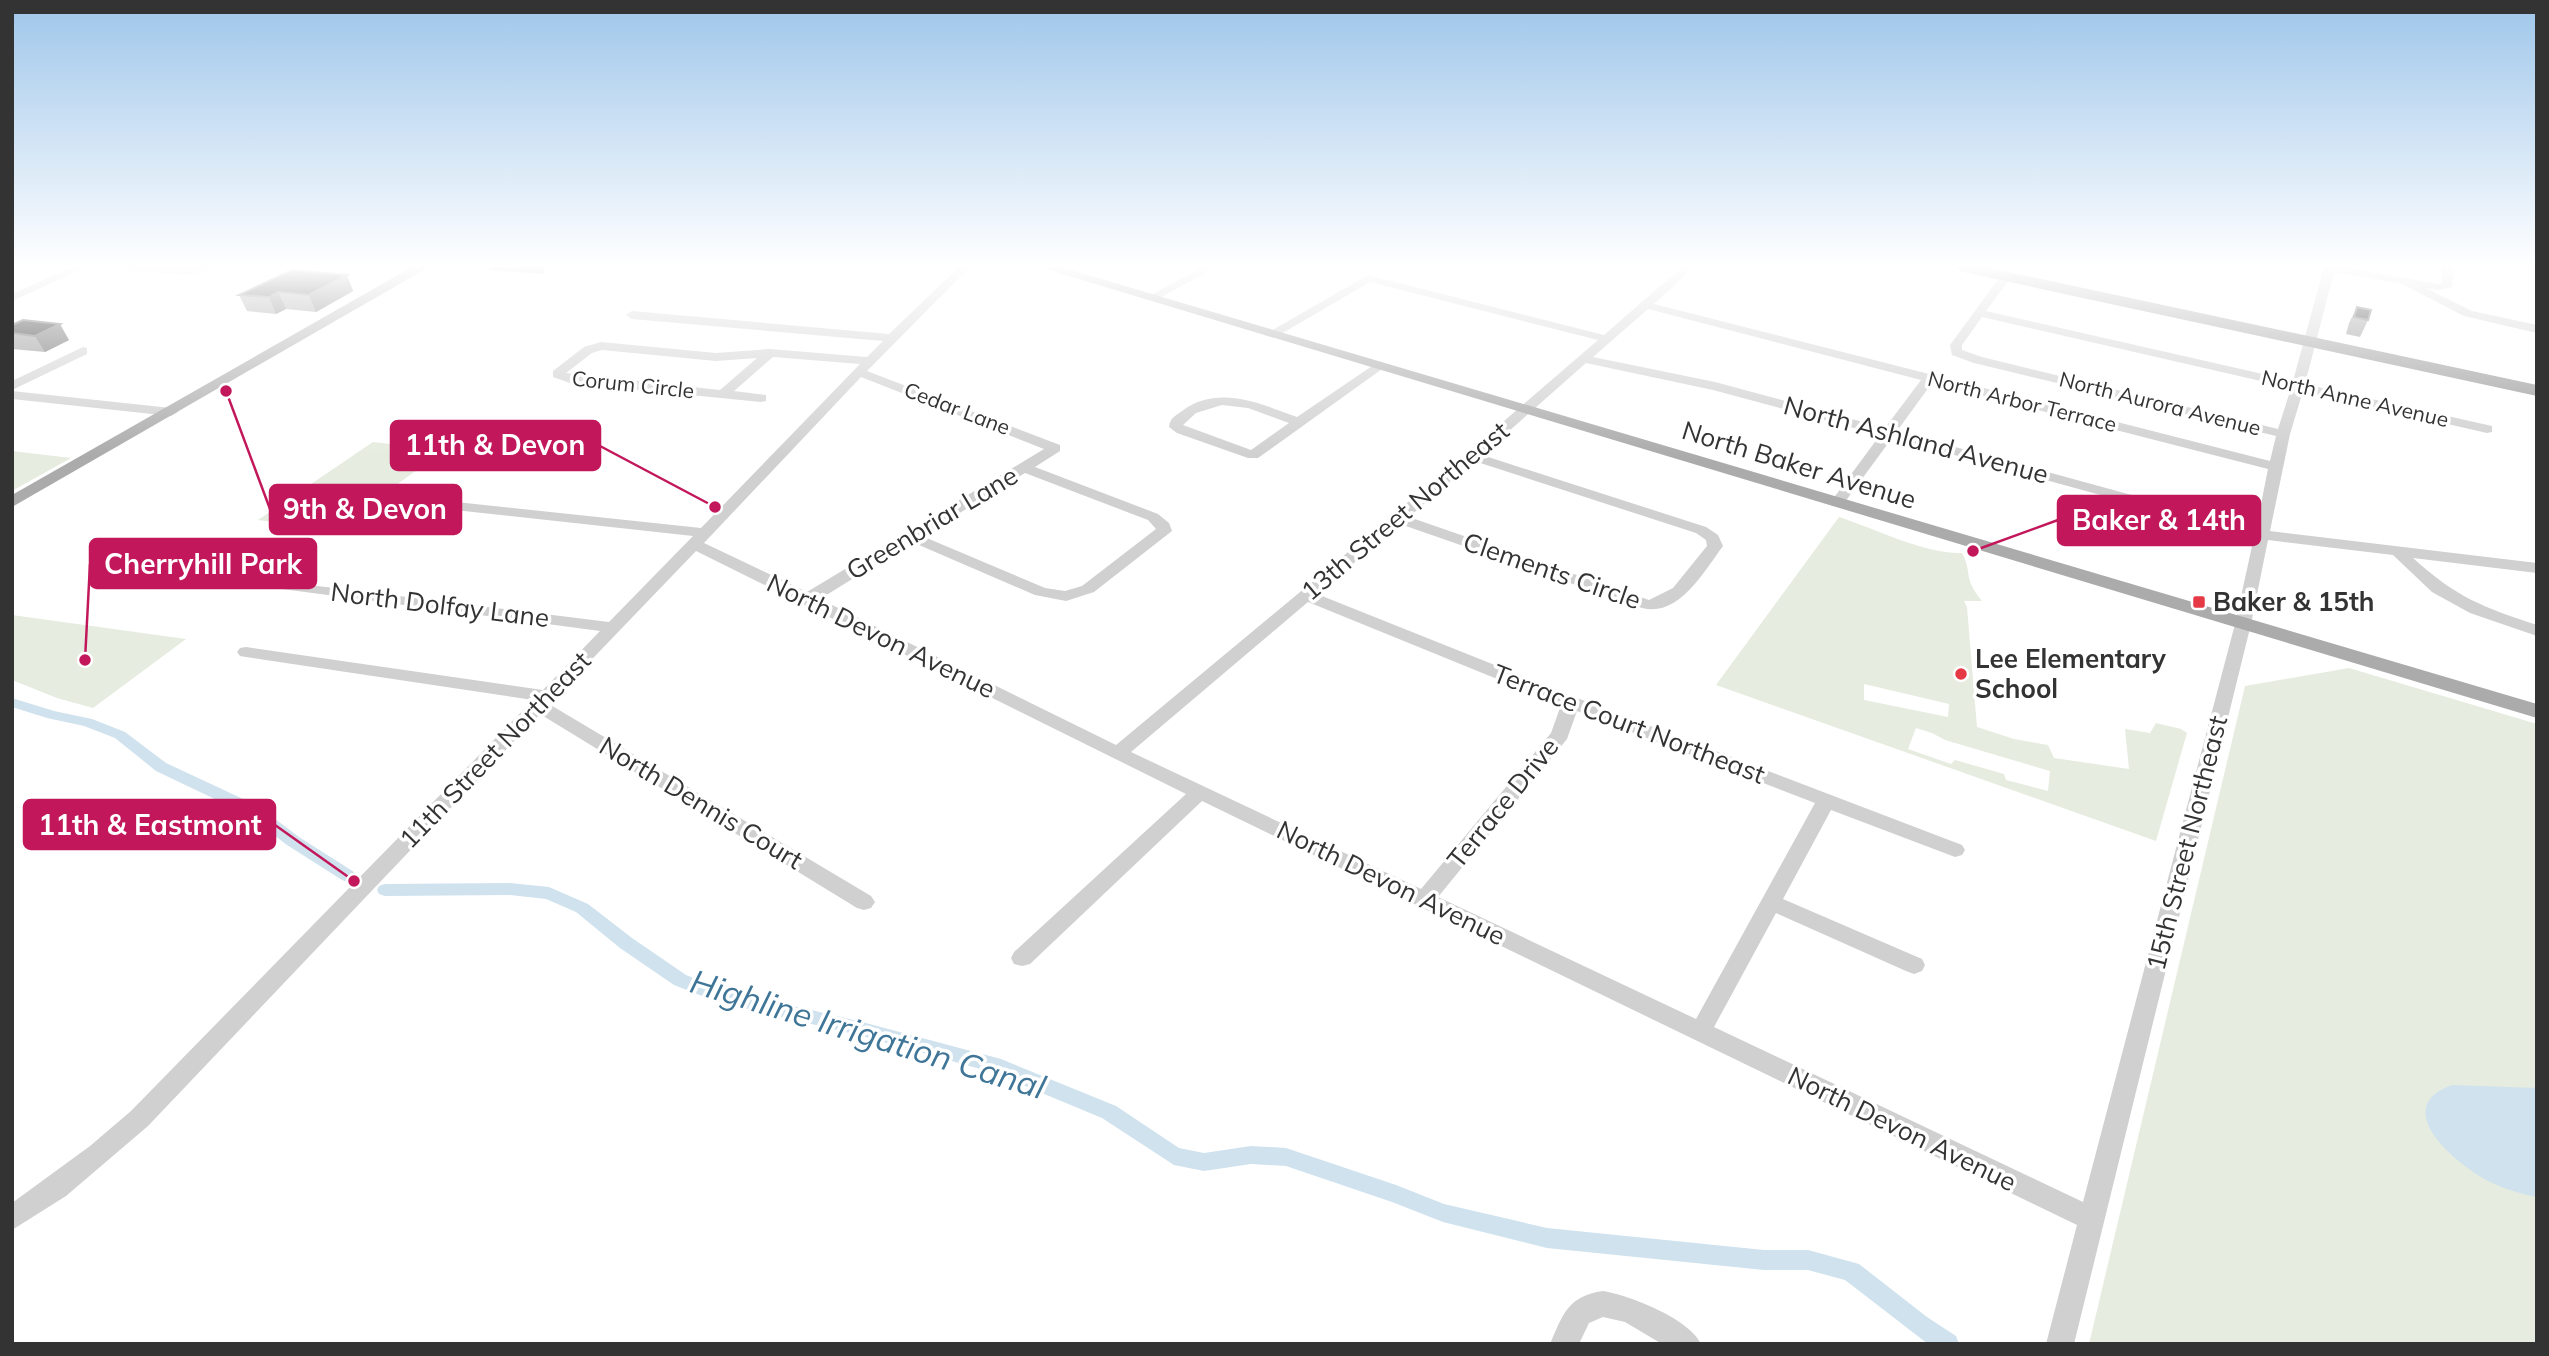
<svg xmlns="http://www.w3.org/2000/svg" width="2549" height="1356" font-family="Mulish,sans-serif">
<rect width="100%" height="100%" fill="#fff"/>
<!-- green -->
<g fill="#e6ecdf" fill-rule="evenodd">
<path d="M373,442L444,450L335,530L258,520Z"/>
<path d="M12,451L71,458L12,491Z"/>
<path d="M1839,517C1876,529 1924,554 1962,553C1973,573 1962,577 1982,601H1964L1967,607L1977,727L2014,739L2048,745L2054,758L2129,769L2125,729L2150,733L2156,723L2181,729L2187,733L2156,841L1716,685ZM1864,684L1949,704L1948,717L1864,700ZM1916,728L1932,733L1945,740L2050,771L2048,791L2006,780L2004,774L1955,760L1951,764L1908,749Z"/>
<path d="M12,615L186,639L93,708L57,698L12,680Z"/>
<path d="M2349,668L2537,724V1344H2089L2245,686Z"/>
</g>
<!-- water -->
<path fill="#cfe2ee" d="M2452,1085L2537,1088V1197C2521,1194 2505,1189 2490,1182C2458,1166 2387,1108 2452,1085Z"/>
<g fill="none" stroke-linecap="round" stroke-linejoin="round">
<!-- canal -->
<g fill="#cfe2ee" fill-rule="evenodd">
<path d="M12,698L54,711L92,719L125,732L166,763L258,806L299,837L354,872L356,876L354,880L348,882L342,880L287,845L246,814L156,771L115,738L84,726L47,718L12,707Z"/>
<path d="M510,883L549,887L588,904L632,938L686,975L718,988L862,1022L1001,1059L1116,1106L1179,1148L1204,1153L1251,1146L1286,1148L1396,1185L1444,1204L1547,1228L1764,1250H1808L1859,1264L1927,1317L1956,1336L1959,1344H1928L1845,1280L1808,1270H1764L1547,1248L1443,1222L1392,1202L1286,1166L1251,1164L1204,1171L1174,1165L1102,1118L991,1072L862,1036L715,1001L674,985L620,948L576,912L546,899L510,895L385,896L379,894L377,890L379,886L385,884Z"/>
</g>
<!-- minor -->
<g fill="#d0d0d0" fill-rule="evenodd">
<path d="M72,267H87L12,301V294Z"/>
<path d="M122,267H214L189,275L127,270Z"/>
<path d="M959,267H970L867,371L1060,445V451L1035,467L1158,514L1169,523L1172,531L1094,592L1066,601L1035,595L912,542L820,599L1116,745L1467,453L1598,340L1370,282L1274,338L1264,335L1368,275L1604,335L1682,267H1694L1654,304L2270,461L2276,436L1974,363L1952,355L1950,345L2002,274L2006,273L2012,276L1986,311L2293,381L2324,267H2343L2439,284L2442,283V267H2454L2452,287L2439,290L2426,288L2472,311L2537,325V333L2464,316L2402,284L2334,272L2305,384L2492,426V432L2487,433L2303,391L2290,434L2270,531L2537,563V573L2413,558C2456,597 2482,607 2537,625V636L2470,613L2432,592L2393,555L2268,540L2251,624L2074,1344H2046L2077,1225L1202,801L1030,964L1022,966L1014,964L1011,958L1014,952L1186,794L696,551L549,704L871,896L875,902L871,908L864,910L857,908L540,714L148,1126L66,1196L12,1230V1203L90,1146L131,1111L533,700L246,657L240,656L237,652L240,648L246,647L543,690L600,631L267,587L261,585L259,582L261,579L609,622L693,536L381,502L374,498L381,494L701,528L860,364L773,357L734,391L766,395V401L761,402L570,383L553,377V371L584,347L601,342L716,353L770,349L867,357L883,341L632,319L626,315L632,311L889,334ZM1648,309L1921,380L1885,428L1715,382L1593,357ZM1982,317L2291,388L2278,429L1982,357L1962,350V345ZM602,350L716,361L757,358L720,390L566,373L592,353ZM1586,363L1713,390L1880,435L1830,503L1832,506H1842L1892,438L2254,537L2235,624L2083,1202L1714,1027L1776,913L1906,971L1914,974L1922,971L1925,965L1922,959L1783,899L1831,810L1955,857L1962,855L1965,850L1962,845L1577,698L1317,594L1400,524L1642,608C1679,618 1705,570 1723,546L1718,535L1706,527L1482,455ZM861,377L1044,449L807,592L704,543ZM1932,383L2268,469L2256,529L1897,431ZM1474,461L1696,533L1706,540L1707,546L1673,588L1649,600L1409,517ZM1025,473L1148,520L1156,529L1082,586L1065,591L1045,588L922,536ZM1308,602L1561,705L1551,733L1421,889L1131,752ZM1577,711L1815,803L1696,1019L1438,897L1567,739Z"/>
<path d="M1202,267H1216L1154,301L1144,299Z"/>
<path d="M83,347L87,348V354L12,390V381Z"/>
<path d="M1378,362L1382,363V369L1258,458H1248L1177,433L1169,427C1170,418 1175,416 1182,411C1218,384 1261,404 1297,417ZM1222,405L1248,408L1289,423L1251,450L1183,425L1196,413Z"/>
<path d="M12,391L171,408L178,412L171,416L12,399Z"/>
<path d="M1603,1291C1629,1295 1690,1319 1701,1344H1662L1625,1322L1603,1317L1589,1323L1579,1344H1550C1563,1314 1568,1296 1603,1291Z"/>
</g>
<!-- major -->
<g fill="#ababab" fill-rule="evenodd">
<path d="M412,267H429L12,507V495Z"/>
<path d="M1039,267H1061L2537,704V718Z"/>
</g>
<!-- highway -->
<path fill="#9a9a9a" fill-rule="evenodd" d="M1955,267H1985L2537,385V396L1963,272Z"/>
</g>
<!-- wall -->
<g fill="#8c8c8c">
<path d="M489,267H544V274L490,270Z"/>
<path d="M347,275L353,291L316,312L286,309L276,314L247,311L239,295Z"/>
<path d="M2357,307L2368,320L2360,337L2346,334L2349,323Z"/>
<path d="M12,325L69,340L45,352L12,349Z"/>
</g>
<!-- shaded-wall -->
<g fill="#5f5f5f">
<path d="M347,275L353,291L316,312L309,295Z"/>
<path d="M278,292L286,309L276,314L269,297Z"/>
<path d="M60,324L69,340L45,352L35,336Z"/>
</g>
<!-- building -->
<g fill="#1a1a1a" stroke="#5f5f5f" stroke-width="2">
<path d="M292,270L347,275L309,295L278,292L269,297L239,295Z"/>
<path d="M2357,307L2371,310L2368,320L2354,317Z"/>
<path d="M23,320L60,324L35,336L12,333V325Z"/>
</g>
<!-- sky -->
<linearGradient id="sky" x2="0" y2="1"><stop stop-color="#9ec6ea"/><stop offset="0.58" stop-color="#fff"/><stop offset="1" stop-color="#fff" stop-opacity="0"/></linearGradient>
<rect width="2549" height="457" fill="url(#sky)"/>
<!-- markers -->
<g fill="#e63946" stroke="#fff" stroke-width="2.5">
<rect x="2192" y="595" width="14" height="14" rx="3.5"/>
<circle cx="1961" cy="674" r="7"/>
</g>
<g text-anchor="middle" stroke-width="7" stroke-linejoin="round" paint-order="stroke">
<!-- far-street labels -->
<g font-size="21" fill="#333" stroke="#fff">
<text transform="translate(633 385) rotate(6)" y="7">Corum Circle</text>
<text transform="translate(2355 399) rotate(13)" y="7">North Anne Avenue</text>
<text transform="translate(2022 402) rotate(14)" y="7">North Arbor Terrace</text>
<text transform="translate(2160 404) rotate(14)" y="7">North Aurora Avenue</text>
<text transform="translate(957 409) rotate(21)" y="7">Cedar Lane</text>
</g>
<!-- street labels -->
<g font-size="26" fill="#333" stroke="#fff">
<text transform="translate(1916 440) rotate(15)" y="9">North Ashland Avenue</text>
<text transform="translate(1799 465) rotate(17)" y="9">North Baker Avenue</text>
<text transform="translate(1405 511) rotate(-40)" y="9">13th Street Northeast</text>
<text transform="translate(932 523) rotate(-31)" y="9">Greenbriar Lane</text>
<text transform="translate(1552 571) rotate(19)" y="9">Clements Circle</text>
<text transform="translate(440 605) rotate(7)" y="9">North Dolfay Lane</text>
<text transform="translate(881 636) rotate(26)" y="9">North Devon Avenue</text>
<text transform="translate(1629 724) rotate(21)" y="9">Terrace Court Northeast</text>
<text transform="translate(495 750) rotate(-46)" y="9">11th Street Northeast</text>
<text transform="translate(701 803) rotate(31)" y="9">North Dennis Court</text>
<text transform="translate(1503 803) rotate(-51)" y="9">Terrace Drive</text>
<text transform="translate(2187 843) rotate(-76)" y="9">15th Street Northeast</text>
<text transform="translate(1391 883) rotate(26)" y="9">North Devon Avenue</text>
<text transform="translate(1902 1129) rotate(26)" y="9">North Devon Avenue</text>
</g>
<!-- poi labels -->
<g font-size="26" font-weight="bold" fill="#333" stroke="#fff" text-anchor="start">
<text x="2213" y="611">Baker &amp; 15th</text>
<text x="1975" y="668">Lee Elementary<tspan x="1975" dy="30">School</tspan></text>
</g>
<!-- near-water labels -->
<g font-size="33" font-style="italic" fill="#3f7597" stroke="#fff">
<text transform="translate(868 1034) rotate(17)" y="12">Highline Irrigation Canal</text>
</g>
</g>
<!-- callouts -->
<path fill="none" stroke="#c2185b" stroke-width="2.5" d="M715 507L600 446M226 391L270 509M1973 551L2058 520M85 660L90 564M354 881L275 825"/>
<g fill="#c2185b" stroke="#fff" stroke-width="2.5">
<circle cx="715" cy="507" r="7"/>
<circle cx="226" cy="391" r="7"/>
<circle cx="1973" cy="551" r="7"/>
<circle cx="85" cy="660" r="7"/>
<circle cx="354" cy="881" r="7"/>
</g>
<g fill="#c2185b" stroke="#c2185b" stroke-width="2.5">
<rect x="391" y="421" width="209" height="49" rx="7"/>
<rect x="270" y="485" width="191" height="49" rx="7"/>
<rect x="2058" y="496" width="202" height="49" rx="7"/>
<rect x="90" y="539" width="226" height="49" rx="7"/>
<rect x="24" y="800" width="251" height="49" rx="7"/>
</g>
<g font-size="28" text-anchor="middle" font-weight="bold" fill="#fff">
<text x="495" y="455">11th &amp; Devon</text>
<text x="365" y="519">9th &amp; Devon</text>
<text x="2159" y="530">Baker &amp; 14th</text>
<text x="203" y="574">Cherryhill Park</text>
<text x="150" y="835">11th &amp; Eastmont</text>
</g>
<!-- border -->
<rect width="2549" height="1356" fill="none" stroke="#333333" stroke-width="28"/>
</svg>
